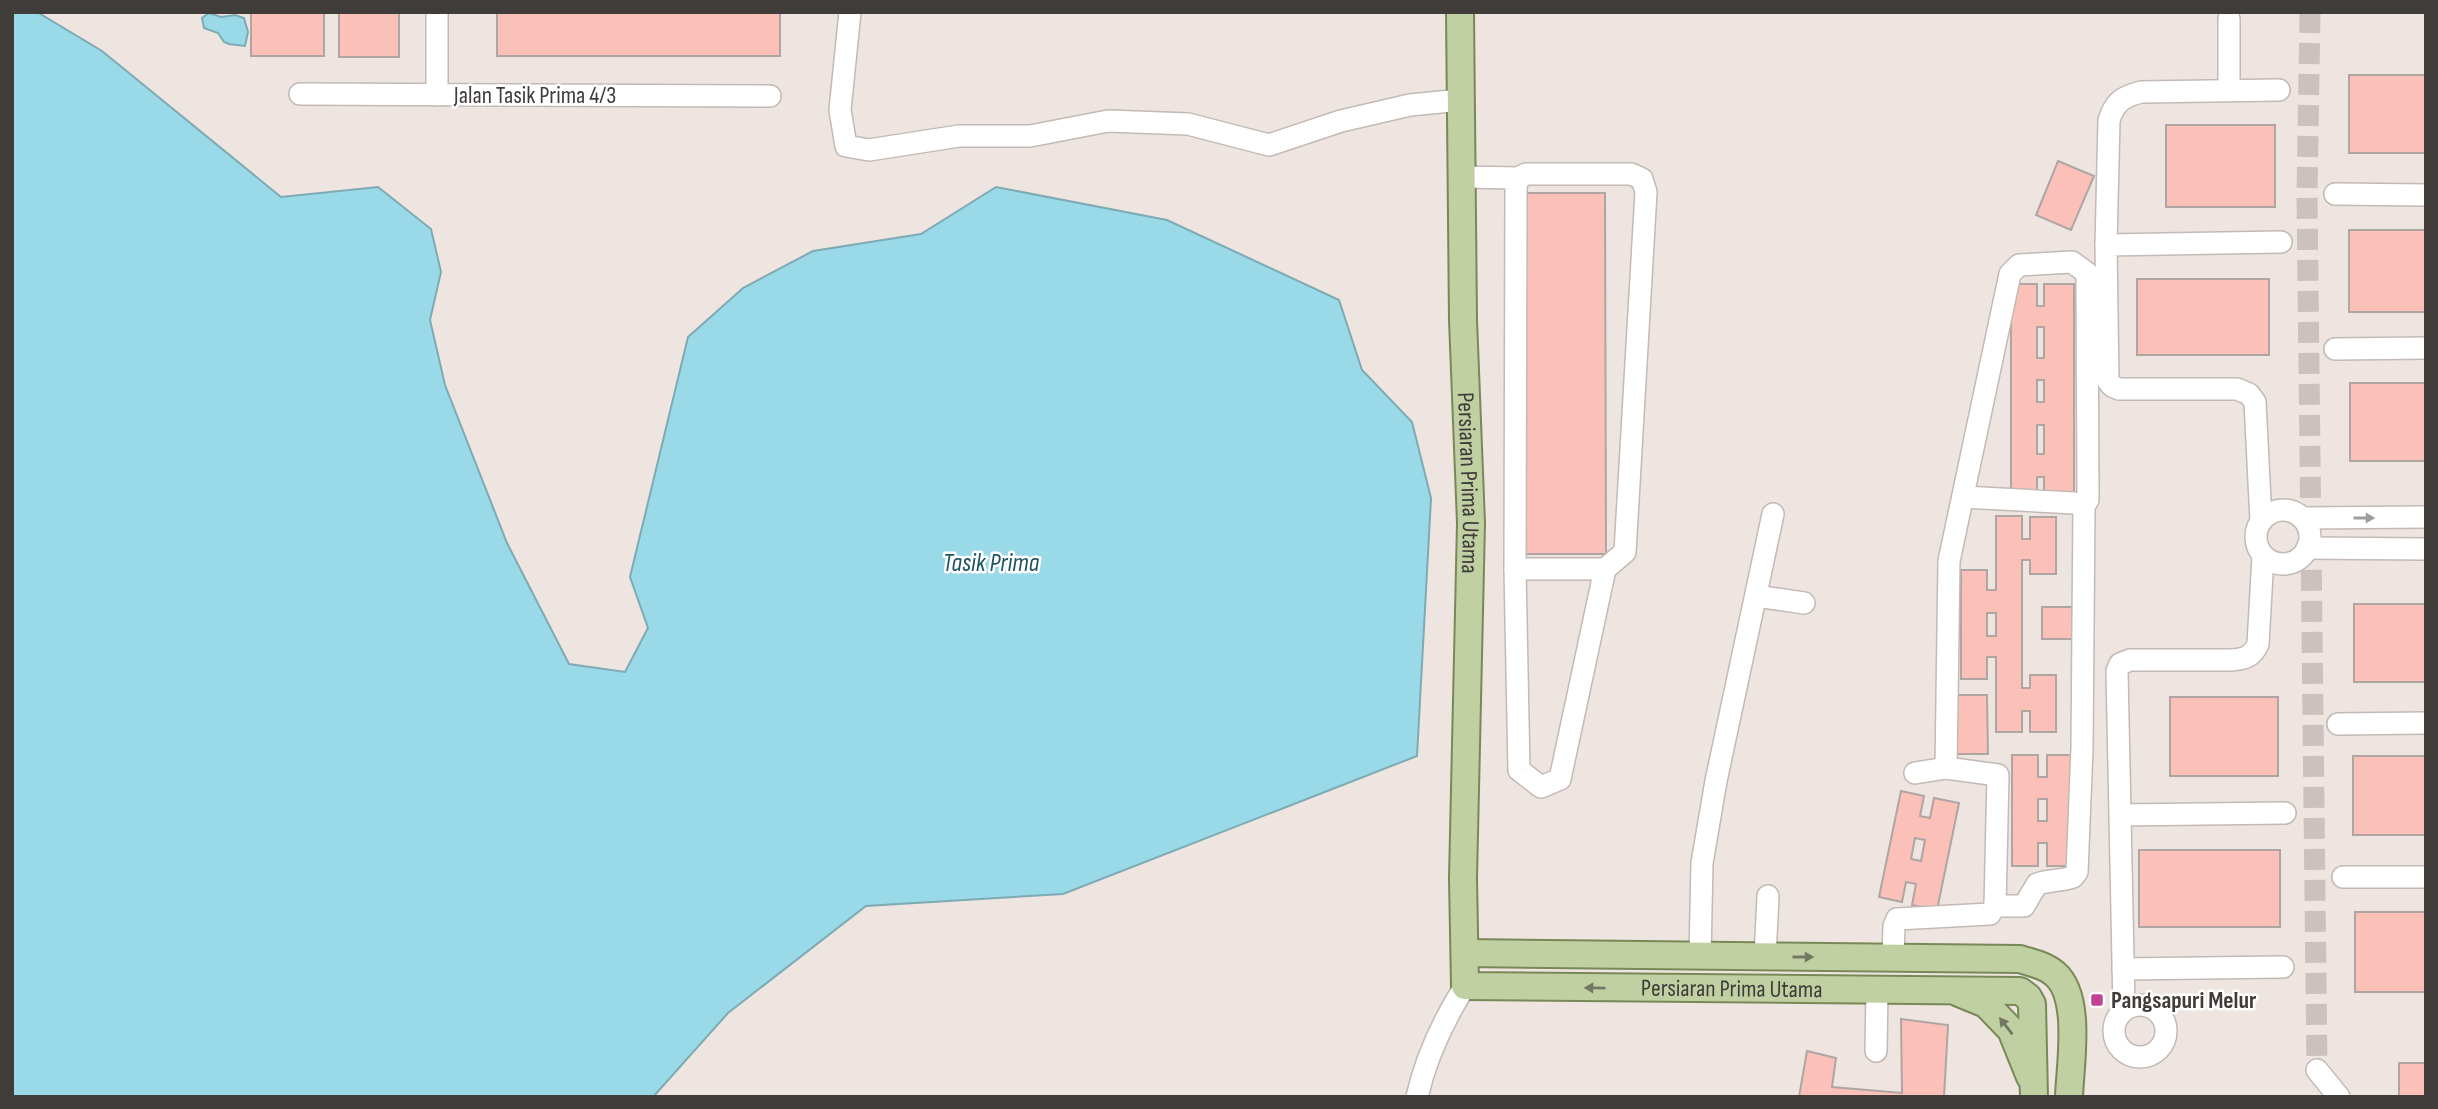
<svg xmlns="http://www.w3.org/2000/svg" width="2438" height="1109" font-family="'Sofia Sans Condensed',sans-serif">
<rect width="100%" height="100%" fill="#eee4e0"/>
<!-- water -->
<g fill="#99d9e8" stroke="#7eaab4" stroke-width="2">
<path d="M12,12H37L102,51L281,197L378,187L431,229L441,272L430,320L445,385L507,543L569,664L625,672L648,628L630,577L688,337L743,288L813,251L921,234L996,187L1167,220L1339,300L1362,370L1412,422L1431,498L1417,756L1063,894L866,906L728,1013L653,1097H12Z"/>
<path d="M209,13L221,17L235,15L244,18L248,32L245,46L229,44L224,42L218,33L204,28L202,18Z"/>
</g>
<!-- building -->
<g fill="#fbc1b9" stroke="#afa5a3" stroke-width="2" fill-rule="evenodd">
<rect x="251" y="12" width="73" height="44"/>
<rect x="339" y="12" width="60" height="45"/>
<rect x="497" y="12" width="283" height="44"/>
<rect x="2349" y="75" width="77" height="78"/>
<rect x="2166" y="125" width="109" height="82"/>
<path d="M2058,161L2094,176L2071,230L2036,215Z"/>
<path d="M1525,193H1605L1606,554H1526Z"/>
<rect x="2349" y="230" width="77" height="82"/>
<rect x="2137" y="279" width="132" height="76"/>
<path d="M2011,284H2037V306H2044V284H2074V499H2044V477H2037V498H2011ZM2037,327H2044V358H2037ZM2037,380H2044V402H2037ZM2037,425H2044V454H2037Z"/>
<rect x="2350" y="383" width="76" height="78"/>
<path d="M1996,516H2022V539H2030V517H2056V574H2030V560H2022V688H2030V675H2056V732H2030V711H2022V732H1996V657H1987V679H1961V570H1987V590H1996ZM1987,613H1996V636H1987Z"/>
<rect x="2354" y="604" width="72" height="78"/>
<rect x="2042" y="607" width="30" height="32"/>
<path d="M1956,695H1987L1988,754H1956Z"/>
<rect x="2170" y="697" width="108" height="79"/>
<path d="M2012,755H2038V777H2047V755H2072V866H2047V843H2038V866H2012ZM2038,799H2047V821H2038Z"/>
<rect x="2353" y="756" width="73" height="79"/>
<path d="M1901,791L1924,796L1920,816L1930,818L1934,798L1959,803L1937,910L1912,905L1916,884L1906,882L1902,902L1879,897ZM1915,838L1925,840L1921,861L1911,859Z"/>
<rect x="2139" y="850" width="141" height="77"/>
<rect x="2355" y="912" width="71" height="80"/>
<path d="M1901,1019L1948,1025L1944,1097H1799L1807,1051L1836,1058L1832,1087L1902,1093Z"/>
<rect x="2399" y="1063" width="27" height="34"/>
</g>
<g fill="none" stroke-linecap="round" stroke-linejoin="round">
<!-- minor-tunnel -->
<path stroke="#cbc2bf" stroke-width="21" stroke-dasharray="21 10" stroke-linecap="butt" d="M2310,12L2307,194L2317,1070"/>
<!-- minor casing -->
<g stroke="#c3b9b5" stroke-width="24">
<g id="minor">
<path d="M437,12V95"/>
<path d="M850,12L840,110L846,146L869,150L959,136H1030L1108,121L1188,124L1269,145L1341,121L1410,105L1461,100"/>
<path d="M2229,19V90"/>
<path d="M300,94L770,96"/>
<path d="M1462,177L1518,178L1526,174H1631L1642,179L1646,192L1625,552L1605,569L1560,779L1541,787L1519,770L1515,569L1516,188L1518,178"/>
<path d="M2335,194L2426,195"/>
<path d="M2106,245L2109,120C2115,102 2122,97 2141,92L2279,90"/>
<path d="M2335,349L2426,348"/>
<path d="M1963,497L2074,503L2084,506L2082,748L2077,872L2073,877C2061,881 2049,880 2037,884L2024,906H1995"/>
<circle cx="2283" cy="537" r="27"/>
<path d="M2302,518L2426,517"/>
<path d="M2261,521L2255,402L2249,394L2237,389H2119L2112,386L2108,381L2106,245L2281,242"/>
<path d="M2307,548L2426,549"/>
<path d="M1515,569H1605"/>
<path d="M1756,596L1804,603"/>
<path d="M2338,724L2426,723"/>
<path d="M1946,768L1949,561L2010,274L2019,265L2072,262L2087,273L2088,500L2084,506"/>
<path d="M2120,815L2285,813"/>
<path d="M2343,877H2426"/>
<path d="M1700,956L1702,863L1716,781L1773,514"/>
<path d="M1765,957L1768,896"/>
<path d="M1893,958L1894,926L1897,919L1990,914L1995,906L1998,775L1946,768L1915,773"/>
<path d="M2123,969L2283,967"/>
<circle cx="2140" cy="1031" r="26"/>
<path d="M2124,1009L2117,671L2120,664L2130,660H2231C2245,659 2252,657 2258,644L2263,556"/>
<path d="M1876,1051L1877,991"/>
<path d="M2317,1070L2339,1097"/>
<path d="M1417,1097C1426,1057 1443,1021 1465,986"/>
</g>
</g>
<!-- major casing -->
<g stroke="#798857" stroke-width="30">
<g id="major">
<path id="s1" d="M1460,12L1463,320L1471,523L1463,878L1465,986L2020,991L2028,997L2032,1004L2034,1097"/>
<path d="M1465,953L2020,959C2032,963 2045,965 2055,974C2082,997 2070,1065 2069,1097"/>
<path d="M1959,993L1986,1004L2011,1030L2030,1077"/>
</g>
</g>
<!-- minor -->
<use href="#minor" stroke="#fff" stroke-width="21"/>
<!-- major -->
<use href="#major" stroke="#c1d0a3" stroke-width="26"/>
</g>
<!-- one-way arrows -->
<defs><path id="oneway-solid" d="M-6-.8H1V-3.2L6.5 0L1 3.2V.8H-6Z" transform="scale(1.75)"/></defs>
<use fill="#a09e9c" href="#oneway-solid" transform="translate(2364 518)"/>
<g fill="#747764">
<use href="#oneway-solid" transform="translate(1803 957)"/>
<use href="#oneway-solid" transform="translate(1595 988) rotate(-179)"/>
<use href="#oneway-solid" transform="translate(2006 1026) rotate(-128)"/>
</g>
<!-- markers -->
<rect fill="#c14391" stroke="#fff" stroke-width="2.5" x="2090" y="993" width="14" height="14" rx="3.5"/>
<g text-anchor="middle" stroke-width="5" stroke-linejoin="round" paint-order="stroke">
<!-- street labels -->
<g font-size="24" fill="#403c3a" stroke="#fff">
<text x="535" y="103">Jalan Tasik Prima 4/3</text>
<text dy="8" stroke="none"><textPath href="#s1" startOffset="471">Persiaran Prima Utama</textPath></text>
<text dy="8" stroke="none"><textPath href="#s1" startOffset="1241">Persiaran Prima Utama</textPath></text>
</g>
<!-- poi labels -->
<g font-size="24" font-weight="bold" fill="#403c3a" stroke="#fff" text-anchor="start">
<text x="2111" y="1008">Pangsapuri Melur</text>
</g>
<!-- water labels -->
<g font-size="26" font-style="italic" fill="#1f5560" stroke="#fff">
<text x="991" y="571">Tasik Prima</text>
</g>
</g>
<!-- border -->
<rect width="2438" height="1109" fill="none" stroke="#403c3a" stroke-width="28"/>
</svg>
